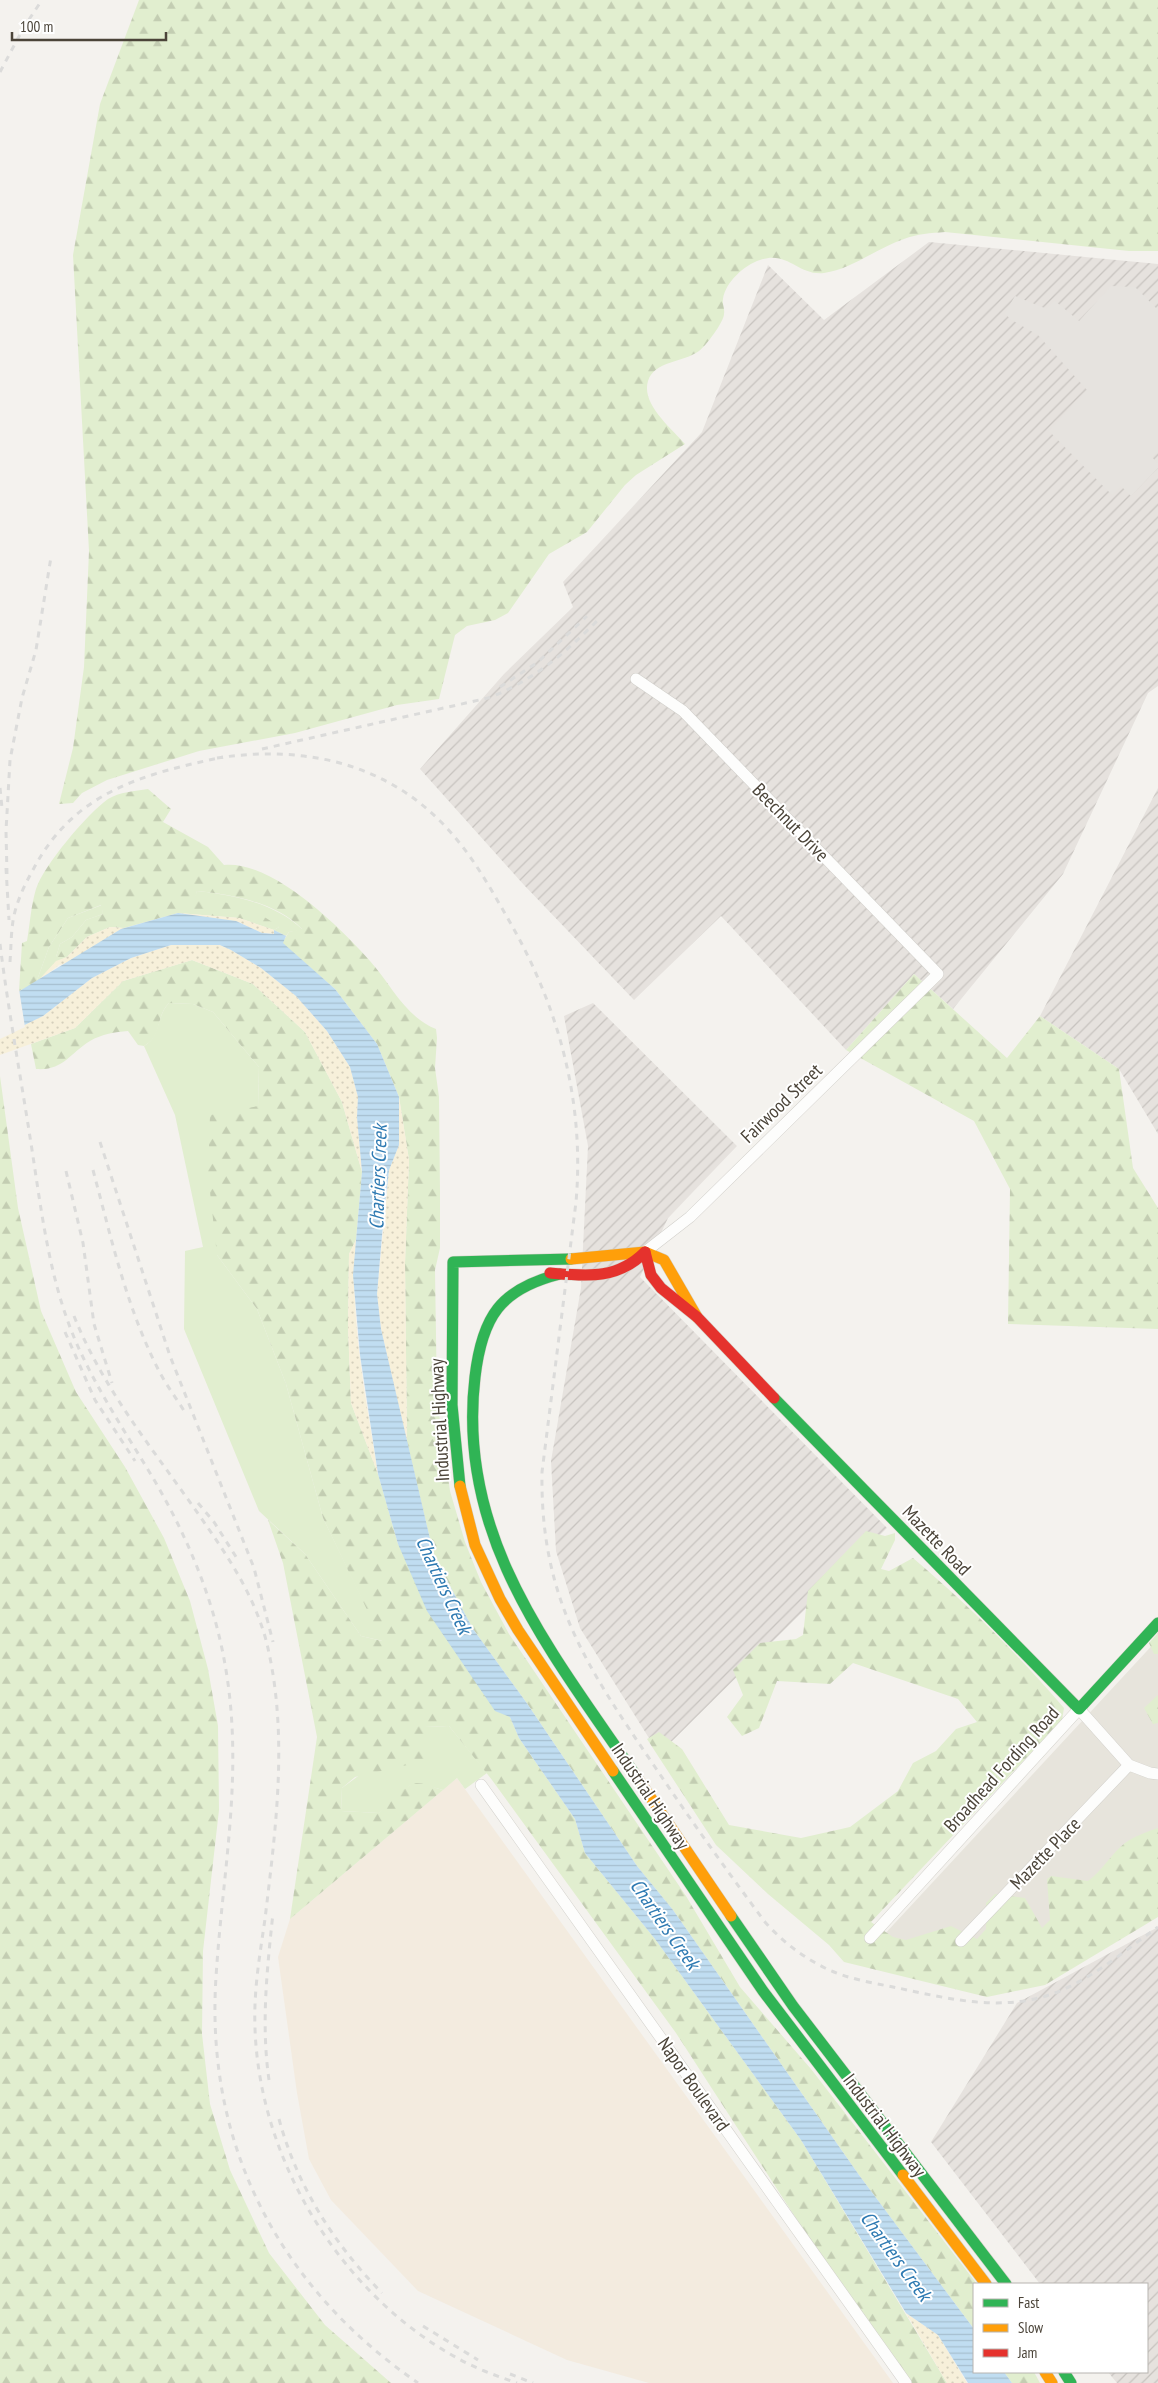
<svg xmlns="http://www.w3.org/2000/svg" width="1158" height="2383" font-family="'PT Sans Narrow',sans-serif">
<defs>
<pattern id="industrial-furrows" width="10" height="10" patternUnits="userSpaceOnUse" patternTransform="scale(1.25)"><rect width="10" height="10" fill="#e6e2de"/><path d="M-1 1l2-2M0 10L10 0M9 11l2-2" fill="none" stroke="#c7c3bf"/></pattern>
<pattern id="forest-firs" width="22" height="20" patternUnits="userSpaceOnUse" patternTransform="scale(1.25)"><rect width="22" height="20" fill="#e1eecf"/><path d="M5 1l3.5 6h-7zM16 11l3.5 6h-7z" fill="#c3cdb2"/></pattern>
<pattern id="sand-dots" width="8" height="8" patternUnits="userSpaceOnUse" patternTransform="scale(1.25)"><rect width="8" height="8" fill="#f7f0da"/><path d="M2 2h.1M6 6h.1" fill="none" stroke="#d5cfbc" stroke-width="1.8" stroke-linecap="round"/></pattern>
<pattern id="water-rules" width="6" height="5" patternUnits="userSpaceOnUse" patternTransform="scale(1.25)"><rect width="6" height="5" fill="#c0ddf1"/><path d="M0 2.5h6" fill="none" stroke="#a6bfcf"/></pattern>
</defs>
<rect width="100%" height="100%" fill="#f4f2ee"/>
<!-- residential -->
<path fill="#e7e4dc" d="M1158,1639V1836L1065,1938L869,1951Z"/>
<!-- commercial -->
<path fill="#f3ebdf" d="M457,1778L893,2383H649L567,2360L418,2291L331,2200L309,2159L297,2093L278,1957L290,1919Z"/>
<!-- industrial -->
<g fill="url(#industrial-furrows)">
<path d="M929,242L1158,264V686L1148,693L1063,874L953,1009L914,974L846,1050L721,916L634,1000L524,885L420,769L504,674L573,607L563,582L702,432L768,265L824,320Z"/>
<path d="M1158,788V1134L1119,1069L1040,1016Z"/>
<path d="M593,1003L737,1146L668,1218L640,1277L887,1528L659,1754L580,1628L556,1551L551,1461L581,1288L588,1146L564,1016Z"/>
<path d="M1158,1927V2383H1117L1108,2372H1147V2284H1040L931,2142L1017,2003Z"/>
</g>
<!-- grass -->
<g fill="#e1eecf">
<path d="M197,891C234,895 275,903 303,930L289,932L286,936L274,930L279,927L194,899Z"/>
<path d="M102,905L103,914L86,920L72,937L60,944L56,957H67L56,962L36,983L49,947L68,918Z"/>
<path d="M169,1003L193,1004L213,1012L259,1067L258,1106L217,1255L257,1309L286,1384L323,1518L383,1641L361,1636L305,1554L259,1511L184,1329L185,1251L203,1247L175,1115L144,1046C161,1037 156,1016 169,1003Z"/>
<path d="M449,1726L487,1773L465,1789L457,1778L443,1790L418,1783L409,1786L379,1813L341,1811L342,1788L425,1727Z"/>
</g>
<!-- forest -->
<g fill="url(#forest-firs)">
<path d="M139,0H1158V251H1129L945,232C931,233 917,234 904,239C877,248 852,269 824,273C798,276 788,250 760,260C744,265 725,283 723,299C722,304 725,309 724,314C724,322 705,347 699,351C683,363 655,360 648,381C641,404 671,428 685,444L636,475L625,485L587,532L549,554L508,613L495,620L467,626L455,635L439,699L397,705L295,733L199,751L107,780L82,793L73,803L59,804L73,748L84,667L89,551L73,255L100,104Z"/>
<path d="M148,789L171,809L163,822L208,847L224,865C272,860 340,927 370,961C391,984 405,1017 436,1029L437,1038L435,1068L439,1097L440,1193V1248L435,1270L437,1400L450,1491L465,1542L481,1582L509,1634L686,1896L740,1987L811,2069L977,2284H974V2329L859,2175L673,1910L637,1866L526,1702L473,1629L434,1556L407,1442L405,1263L409,1160L399,1097L377,1044L335,989L282,943L289,932L302,929C275,902 234,895 197,891L195,899C224,899 257,909 279,927L274,930L239,918L178,913L124,928L110,927L87,937L67,957H56L60,944L72,937L86,920L103,914L101,905L68,918L49,947L36,983L19,991L22,943L27,941C30,924 31,905 36,889C44,865 87,814 108,799C119,792 135,791 148,789Z"/>
<path d="M192,960L253,984L305,1032L342,1102L362,1172L356,1240L349,1254L348,1327L351,1403L378,1474L398,1544L510,1717L519,1738L575,1819L585,1853L655,1939L801,2140L947,2383H912L832,2274L676,2033L492,1780L449,1726L425,1727V1761L355,1777L342,1788L341,1811L379,1813C386,1805 405,1785 416,1783C423,1782 435,1788 443,1790L290,1919L317,1737L283,1563L268,1520L305,1554L361,1636L382,1641L323,1518L286,1384L257,1309L217,1255L208,1174L210,1115L258,1106L259,1067L213,1012L193,1004L169,1003C155,1017 163,1036 144,1046L138,1045L128,1031C115,1032 102,1034 90,1041C69,1054 63,1071 36,1069L31,1044L75,1028L123,981Z"/>
<path d="M914,974L1007,1058L1040,1016L1119,1069L1133,1168L1158,1208V1329L1008,1324L1010,1189L974,1121L846,1050Z"/>
<path d="M0,1076L18,1208L41,1311L76,1392L125,1467L164,1538L190,1601L208,1669L218,1726L219,1810L203,1951L202,2034L210,2104L230,2170L269,2253L325,2325L391,2383H0Z"/>
<path d="M866,1531L885,1536L895,1533V1540L881,1569L889,1571L913,1558C967,1604 1018,1654 1064,1708L1062,1720L871,1922L893,1937L906,1940L951,1926L977,1939L986,1929V1903L995,1894L1025,1898L1042,1928L1050,1920L1047,1879L1051,1876L1088,1881C1103,1870 1111,1854 1125,1843C1135,1836 1146,1832 1158,1828V1917L1045,1985L987,1997L844,1962L829,1945L768,1894L716,1845L647,1739L659,1732L682,1749L729,1825L801,1838L850,1827L898,1791L913,1763L936,1751L956,1729L977,1722L958,1699L853,1663L830,1684L777,1681L759,1728L742,1736L727,1717L743,1695L733,1670L760,1643L796,1639L803,1635L808,1591Z"/>
<path d="M1158,1633V1654H1154L1149,1643Z"/>
<path d="M1158,1695V1723L1153,1724L1144,1708Z"/>
<path d="M1004,2372H1034L1040,2383H1012Z"/>
</g>
<!-- sand -->
<g fill="url(#sand-dots)">
<path d="M178,913L239,918L274,930V934L262,933L239,922Z"/>
<path d="M110,927L124,928L65,964L59,965L36,983L56,961L67,957L87,937Z"/>
<path d="M171,945H220L231,950L261,968L296,996L327,1031L350,1067L358,1097L357,1117L362,1172L342,1102L305,1032L253,984L192,960L123,981L75,1028L0,1055V1037L43,1016L92,978L131,958Z"/>
<path d="M399,1097L409,1160L405,1263L407,1442L381,1329L377,1294L389,1170L399,1145Z"/>
<path d="M356,1240C349,1318 366,1397 378,1474L351,1403L348,1327L349,1254Z"/>
<path d="M906,2313L938,2335L967,2383H947Z"/>
</g>
<!-- parking -->
<path fill="#e6e3df" d="M1111,286L1135,287L1158,310V451L1152,457L1158,464V468L1131,496L1121,486L1112,495L1049,431L1087,390L1038,335L1010,319L1005,313L1015,296L1047,309L1055,301L1079,321Z"/>
<!-- water -->
<path fill="url(#water-rules)" d="M178,913L236,921L262,933L274,934V930L286,936L283,943L335,989L377,1044L399,1097V1145L389,1170L384,1212L377,1294L381,1329L434,1556L473,1629L526,1702L637,1866L673,1910L859,2175L974,2329V2372H1004L1012,2383H968L938,2335L906,2313L801,2140L655,1939L585,1853L575,1819L519,1738L510,1717L495,1711L427,1611L398,1544L378,1474L360,1355L353,1275L362,1172L357,1117L358,1097L350,1067L327,1031L296,996L261,968L231,950L220,945H171L131,958L92,978L43,1016L0,1037V1003L121,929Z"/>
<!-- pier -->
<path fill="#f4f2ee" d="M19,989L25,1027L0,1039V1000Z"/>
<g fill="none" stroke-linecap="round" stroke-linejoin="round">
<!-- street casing -->
<g stroke="#d2d0cb" stroke-width="12">
<g id="street">
<path d="M636,679L683,711L938,974L690,1217L645,1252"/>
<path d="M481,1785L906,2383"/>
<path d="M870,1938L1079,1709L1129,1765L1150,1773L1158,1774"/>
<path d="M961,1941L1129,1765"/>
</g>
</g>
<!-- fast casing -->
<g stroke="#d3cfc5" stroke-width="12">
<g id="fast">
<path d="M560,1274C500,1289 482,1317 475,1377C456,1536 550,1650 634,1773"/>
<path d="M774,1398L1079,1709L1158,1623"/>
<path d="M460,1486L452,1405L453,1262L571,1259"/>
<path d="M613,1771L763,1991L903,2175"/>
<path d="M731,1916L793,2006L1006,2284"/>
<path d="M1064,2372L1071,2383"/>
</g>
</g>
<!-- slow casing -->
<g stroke="#d3cfc5" stroke-width="12">
<g id="slow">
<path d="M571,1259L645,1252L664,1260L697,1317"/>
<path d="M460,1486L475,1545L500,1599L518,1630L613,1771"/>
<path d="M634,1773L731,1916"/>
<path d="M903,2175L986,2284"/>
<path d="M1045,2372L1052,2383"/>
</g>
</g>
<!-- jam casing -->
<g stroke="#d3cfc5" stroke-width="12">
<g id="jam">
<path d="M645,1252L651,1275L661,1288L697,1317L774,1398"/>
<path d="M550,1273C587,1276 617,1280 645,1252"/>
</g>
</g>
<!-- street -->
<use href="#street" stroke="#fdfdfc" stroke-width="11"/>
<!-- fast -->
<use href="#fast" stroke="#30b455" stroke-width="11"/>
<!-- slow -->
<use href="#slow" stroke="#ff9f0a" stroke-width="11"/>
<!-- jam -->
<use href="#jam" stroke="#e5322d" stroke-width="11"/>
<!-- rail -->
<g stroke="#dbdbda" stroke-width="3" stroke-dasharray="6 6" stroke-linecap="butt">
<path d="M0,72L24,27L42,0"/>
<path d="M500,687L538,662L587,616"/>
<path d="M262,749L488,698C533,681 565,653 598,620"/>
<path d="M217,758C309,744 397,765 458,841C477,864 492,891 507,917C558,1004 585,1101 576,1202L542,1472C540,1599 587,1667 655,1767C690,1819 727,1871 765,1922C782,1941 801,1956 825,1968C847,1979 874,1983 898,1988C950,1999 1000,2012 1052,1994C1091,1980 1124,1951 1158,1927"/>
<path d="M0,788L2,808"/>
<path d="M6,868L9,920"/>
<path d="M7,874L6,831L10,760L22,698L36,650L51,557"/>
<path d="M0,944C8,1008 20,1073 30,1137C41,1206 48,1277 76,1342C97,1390 126,1433 153,1478C179,1522 201,1570 215,1620C250,1747 224,1851 216,1977C205,2146 280,2288 418,2383"/>
<path d="M10,962C11,948 11,934 13,921C16,902 25,884 34,868C75,791 144,774 223,757"/>
<path d="M100,1142L170,1356L254,1568L273,1642"/>
<path d="M93,1170C111,1237 126,1306 158,1369C166,1385 177,1399 186,1414"/>
<path d="M66,1171L83,1243L94,1324L112,1383"/>
<path d="M74,1316C102,1386 148,1443 192,1505C222,1548 252,1589 266,1640C289,1732 276,1826 265,1919C261,1947 256,1976 255,2005C250,2146 335,2292 459,2359C477,2369 497,2376 517,2383"/>
<path d="M65,1332L95,1400L135,1461"/>
<path d="M198,1503L214,1522L238,1560"/>
<path d="M269,2080C261,2024 267,1970 273,1913"/>
<path d="M279,2119C297,2186 334,2244 382,2293"/>
<path d="M423,2326L478,2360"/>
<path d="M510,2374L533,2383"/>
</g>
</g>
<g text-anchor="middle" stroke-width="4" stroke-linejoin="round" paint-order="stroke">
<!-- street labels -->
<g font-size="19" fill="#4b4439" stroke="#fff">
<text transform="translate(791 822) rotate(46)" y="7">Beechnut Drive</text>
<text transform="translate(781 1103) rotate(-44)" y="7">Fairwood Street</text>
<text transform="translate(439 1420) rotate(-93)" y="7">Industrial Highway</text>
<text transform="translate(937 1540) rotate(46)" y="7">Mazette Road</text>
<text transform="translate(1001 1769) rotate(-48)" y="7">Broadhead Fording Road</text>
<text transform="translate(651 1796) rotate(56)" y="7">Industrial Highway</text>
<text transform="translate(1045 1853) rotate(-46)" y="7">Mazette Place</text>
<text transform="translate(694 2084) rotate(55)" y="7">Napor Boulevard</text>
<text transform="translate(885 2125) rotate(53)" y="7">Industrial Highway</text>
</g>
<!-- water labels -->
<g font-size="20" font-style="italic" fill="#2e7ab2" stroke="#fff">
<text transform="translate(378 1177) rotate(-88)" y="7">Chartiers Creek</text>
<text transform="translate(444 1585) rotate(65)" y="7">Chartiers Creek</text>
<text transform="translate(665 1924) rotate(55)" y="7">Chartiers Creek</text>
<text transform="translate(896 2256) rotate(54)" y="7">Chartiers Creek</text>
</g>
</g>
<!-- legend -->
<rect x="973" y="2283" width="175" height="90" fill="#ffffff" stroke="#b7b4b0"/>
<rect x="983" y="2299" width="25" height="8" fill="#30b455" stroke="#b7b4b0"/>
<text x="1018" y="2308" font-size="15" fill="#4b4439">Fast</text>
<rect x="983" y="2324" width="25" height="8" fill="#ff9f0a" stroke="#b7b4b0"/>
<text x="1018" y="2333" font-size="15" fill="#4b4439">Slow</text>
<rect x="983" y="2349" width="25" height="8" fill="#e5322d" stroke="#b7b4b0"/>
<text x="1018" y="2358" font-size="15" fill="#4b4439">Jam</text>
<!-- scale -->
<path d="M12 32v8h154v-8" fill="none" stroke="#4b4439" stroke-width="2.5"/>
<text x="20" y="32" font-size="15" fill="#4b4439" stroke="#ffffff" stroke-width="4" paint-order="stroke">100 m</text>
</svg>
